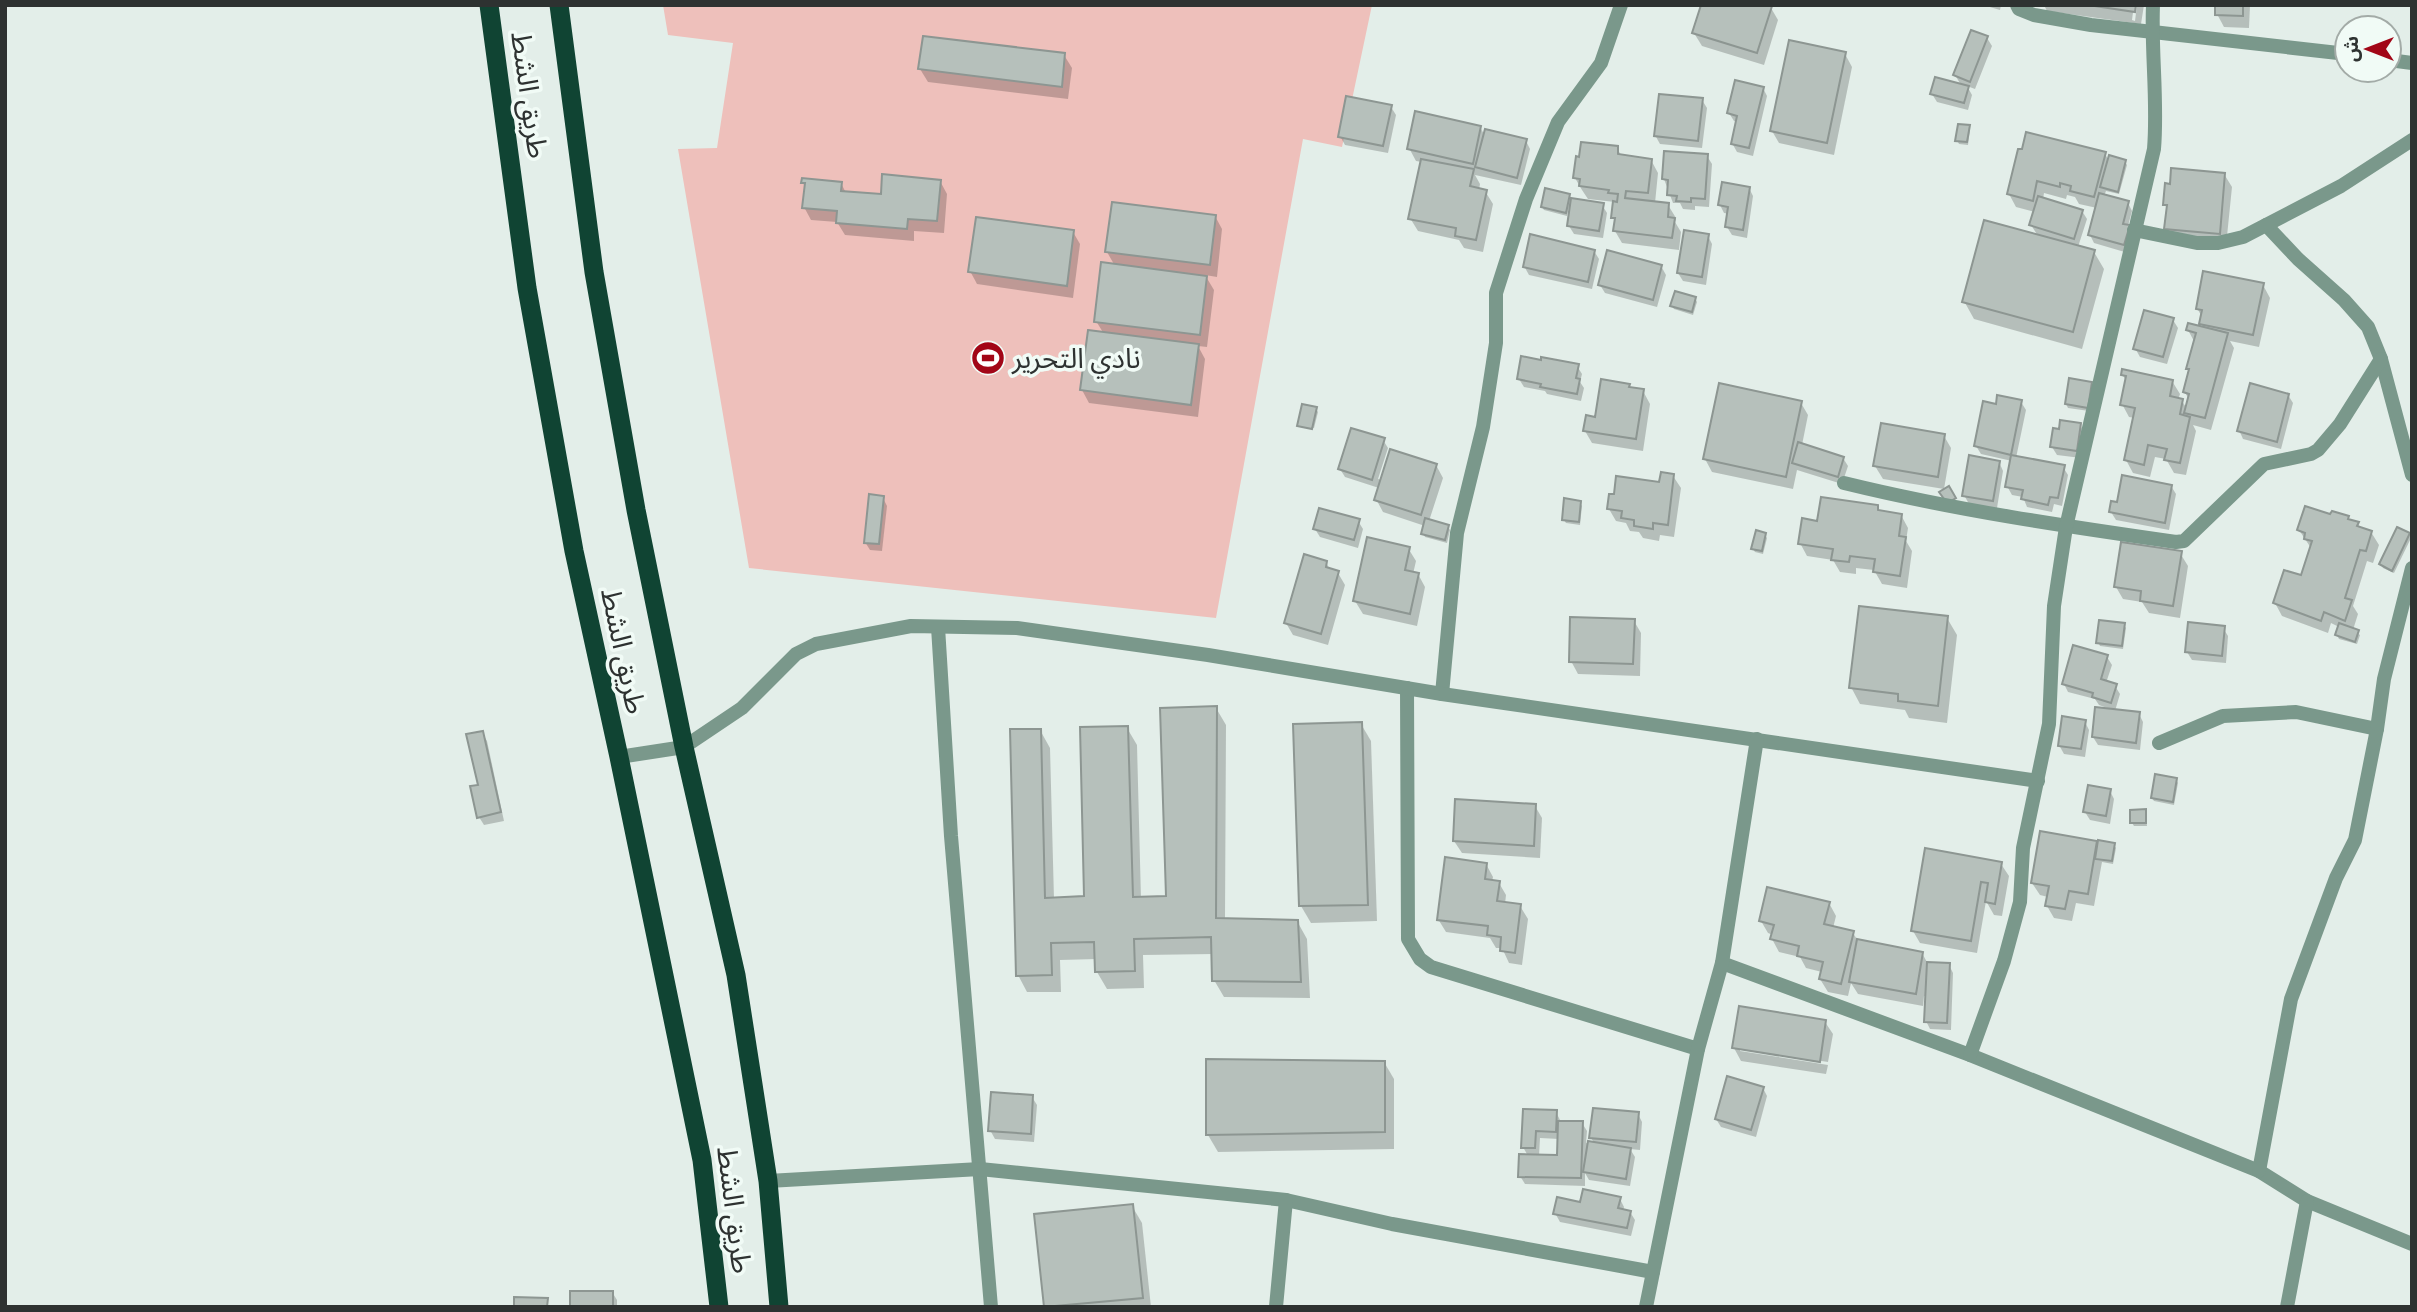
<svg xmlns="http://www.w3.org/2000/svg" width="2417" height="1312" font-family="'Zilla Slab','Noto Sans Arabic',serif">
<rect width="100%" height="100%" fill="#e3eee9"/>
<!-- green -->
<path fill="#eec0bb" d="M663,5H1372L1342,147L1303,139L1216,618L749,568L678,149L717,148L733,43L668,35Z"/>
<!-- shadow -->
<g fill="#0003" fill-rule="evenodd">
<path d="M1703,5H1763L1771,8L1778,20L1764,65L1702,46L1694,33Z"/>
<path d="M1983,5H2001L2000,10Z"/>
<path d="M2044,5H2134L2132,20L2135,21L2137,5H2144L2141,24L2047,11Z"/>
<path d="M2217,5H2250L2249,28L2224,27L2217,14Z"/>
<path d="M1987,38L1992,46L1975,89L1967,86L1972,95L1968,110L1937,102L1932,94L1961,85L1955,75Z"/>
<path d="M1845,54L1852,67L1834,155L1779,143L1772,131Z"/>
<path d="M1064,55L1072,68L1068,99L928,82L920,69Z"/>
<path d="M1763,88L1767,96L1753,156L1737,152L1732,143L1738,122L1734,121L1729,113Z"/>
<path d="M1702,100L1707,108L1702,148L1660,144L1655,135Z"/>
<path d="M1391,107L1396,115L1388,153L1345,145L1340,136Z"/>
<path d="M1480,127L1485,136L1526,141L1530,149L1521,185L1475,175L1480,184L1479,190L1485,191L1493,204L1483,252L1464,248L1459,240L1418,231L1410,218L1422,162L1416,161L1409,148Z"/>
<path d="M1969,127L1970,130L1968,145L1959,144L1957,140Z"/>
<path d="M1617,148L1622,157L1651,160L1658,173L1655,203L1668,205L1676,218L1675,222L1681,232L1679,250L1622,243L1615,231L1616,223L1613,217L1615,202L1588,199L1582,190L1575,178Z"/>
<path d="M2019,150L2105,154L2109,161L2125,162L2127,165L2119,194L2106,191L2104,196L2128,203L2132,211L2128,226V253L2094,243L2090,235L2097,208L2079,204L2075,197L2067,195L2066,199L2044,193L2043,199L2082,211L2087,219L2078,247L2094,252L2104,269L2082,349L1974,319L1964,301L2038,236L2031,225L2035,212L2016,207L2009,194Z"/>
<path d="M1707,156L1712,164L1709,207L1695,206V210L1683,209L1680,203H1673L1664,179Z"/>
<path d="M2224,174L2232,187L2226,246L2173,241L2166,229L2168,210L2165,205Z"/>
<path d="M940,181L947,194L944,233L914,231V241L845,235L837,222L811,220L804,207L806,188L803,183H841L846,193L882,196Z"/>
<path d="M1749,188L1753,196L1747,238L1732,235L1727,227L1729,214L1724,213L1720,205Z"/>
<path d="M1569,195L1571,199L1602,205L1607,213L1603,238L1574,234L1569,226L1572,208H1569L1567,216L1544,210L1542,207Z"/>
<path d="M1215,216L1222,229L1217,277L1205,275L1214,290L1207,347L1198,346L1205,359L1198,417L1089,403L1082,390L1104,334L1096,321L1115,266L1107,252Z"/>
<path d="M1073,232L1080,244L1073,298L977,284L970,271Z"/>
<path d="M1708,236L1712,244L1706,285L1683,281L1678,273Z"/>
<path d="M1594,251L1599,259L1592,289L1529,275L1524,266Z"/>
<path d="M1661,266L1666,275L1657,307L1605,293L1600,285Z"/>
<path d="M2263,285L2270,298L2259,347L2230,341L2234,348L2211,430L2193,425L2196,431L2186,475L2174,473L2166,459L2155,457L2150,477L2133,473L2126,460L2135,418L2129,417L2122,404L2127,382L2122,374L2172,381L2180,394L2178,400L2182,401L2187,409L2189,400L2185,392L2195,343L2188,330L2204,329L2201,324L2202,317L2197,308Z"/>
<path d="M1695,298L1697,302L1693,315L1674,309L1672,306Z"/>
<path d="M2173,320L2178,328L2167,364L2140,357L2135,348Z"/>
<path d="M1577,366L1582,374L1580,382L1584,388L1581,401L1547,394L1545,391L1524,387L1519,379Z"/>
<path d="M2091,384L2093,387L2089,411L2068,408L2066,404Z"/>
<path d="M1629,385L1631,389L1643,391L1650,404L1643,451L1592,443L1585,431Z"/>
<path d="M2288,395L2293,403L2281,449L2243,439L2239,430Z"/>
<path d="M2021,402L2026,410L2016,458L2063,467L2068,475L2062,506L2054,504L2052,512L2027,507L2023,497L2012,495L2007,486L2012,461L1981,454L1976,446L1997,406Z"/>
<path d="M1801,403L1808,415L1802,445L1843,458L1848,466L1842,484L1797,470L1793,489L1712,472L1705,459Z"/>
<path d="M1316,409L1318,412L1314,428L1299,425Z"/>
<path d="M2080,424L2084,433L2081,458L2057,455L2052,447Z"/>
<path d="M1944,436L1951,448L1944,489L1883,479L1875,466Z"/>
<path d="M1383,440L1388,448L1378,479L1382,480L1436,465L1443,478L1429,521L1448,527L1450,530L1447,543L1425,537L1423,533L1425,526L1383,512L1376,499L1379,488L1345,477L1340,469Z"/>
<path d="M1999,462L2003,471L1997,508L1969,504L1964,495Z"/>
<path d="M1673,476L1681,488L1674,537L1660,535L1659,541L1643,538L1639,532L1630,531L1626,523L1616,521L1609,509Z"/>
<path d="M2171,486L2176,494L2169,530L2116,520L2111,512L2119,504Z"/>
<path d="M883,498L887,506L882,551L870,550L865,542Z"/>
<path d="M1580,503L1582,506L1580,525L1566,523L1564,520Z"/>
<path d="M1877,507L1880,512L1901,515L1908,528L1906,541L1912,551L1907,588L1882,584L1874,570L1856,568V574L1840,572L1833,560L1807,556L1800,543L1819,523Z"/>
<path d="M2331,516L2348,518L2350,522L2358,524L2360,529L2371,532L2379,545L2373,563L2367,561L2353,606L2358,614L2353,630L2360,635L2357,644L2339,639L2337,635L2339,627L2331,623L2328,633L2282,616L2275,603L2302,577L2311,548L2299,530Z"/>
<path d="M1358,521L1363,529L1358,548L1320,537L1315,529Z"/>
<path d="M1765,535L1767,538L1763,554L1755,552L1753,549Z"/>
<path d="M2409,535L2411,538L2394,573L2383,568L2381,564Z"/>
<path d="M1408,548L1416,561L1413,574H1418L1425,587L1417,626L1363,614L1355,601Z"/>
<path d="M2180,553L2188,566L2180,618L2149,613L2142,602L2123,599L2116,587Z"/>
<path d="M1326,563L1331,571L1338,573L1345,585L1328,645L1293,635L1286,623Z"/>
<path d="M1947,618L1957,635L1947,723L1909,718L1905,710L1860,704L1851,687Z"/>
<path d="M1634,621L1641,633L1640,676L1578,674L1571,661Z"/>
<path d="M2124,625L2126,628L2123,649L2100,646L2098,642Z"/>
<path d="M2223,628L2228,636L2226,663L2192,660L2187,652Z"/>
<path d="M2107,657L2112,665L2106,683L2115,686L2120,694L2115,711L2139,714L2143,722L2140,750L2098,745L2093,737L2110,709L2099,705L2095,699L2068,692L2064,684Z"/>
<path d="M1216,708L1226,725L1225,920L1297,921L1307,939L1310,998L1224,997L1214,980V954L1143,955L1144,988L1107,989L1097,972V959L1060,960L1061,992H1027L1018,975L1040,730L1050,748L1054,899L1086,898L1127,728L1137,745L1141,899L1167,898Z"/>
<path d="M2085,722L2089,730L2085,757L2064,754L2059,745Z"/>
<path d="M1361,724L1371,741L1377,921L1311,923L1301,906L1295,726Z"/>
<path d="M482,733L487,741L504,821L484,825L479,817Z"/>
<path d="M2176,779L2178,783L2174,805L2154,801L2152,798Z"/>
<path d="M2110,791L2114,799L2110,824L2090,820L2085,812Z"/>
<path d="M1535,806L1542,818L1540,858L1462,853L1454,841Z"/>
<path d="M2145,811L2147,826H2134L2132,823Z"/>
<path d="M2096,842L2099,848L2114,845L2116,848L2113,864L2102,862L2094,906L2076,903L2072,921L2054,918L2047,906L2048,897L2040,895L2032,883Z"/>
<path d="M1486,864L1493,877L1492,882L1499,883L1506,895L1505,904L1520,906L1528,919L1522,965L1509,963L1502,948H1496L1490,938L1446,932L1438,919Z"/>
<path d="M2001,864L2009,876L2002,916L1994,915L1986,901L1977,953L1920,943L1913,931Z"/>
<path d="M1829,903L1836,916L1833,928L1853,933L1858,941L1922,953L1928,964L1949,965L1953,973L1951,1030L1930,1029L1926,1021L1927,997L1924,996L1923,1006L1858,994L1851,983L1848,996L1828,992L1820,979L1822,972L1806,968L1800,957L1779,952L1772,939L1773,935L1768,933L1761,921Z"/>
<path d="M1825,1022L1833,1034L1828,1062L1740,1048V1051L1828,1065L1826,1074L1741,1061L1734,1048Z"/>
<path d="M1384,1062L1394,1079V1149L1218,1152L1208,1135Z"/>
<path d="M1763,1088L1767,1096L1756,1137L1721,1127L1716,1119Z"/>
<path d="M1032,1097L1037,1105L1034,1142L995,1139L990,1130Z"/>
<path d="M1525,1111L1556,1112L1561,1122L1582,1123L1587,1131L1586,1143L1595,1144L1591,1138L1638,1114L1642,1122L1640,1150L1630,1149L1635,1157L1630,1186L1589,1180L1585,1173V1186L1525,1184L1520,1176L1528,1156L1523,1147ZM1540,1138L1559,1139V1157L1539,1156Z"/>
<path d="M1620,1199L1624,1207L1623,1211L1630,1212L1635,1220L1631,1236L1560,1222L1555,1213L1581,1204Z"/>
<path d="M1132,1206L1142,1223L1151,1307H1046Z"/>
<path d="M612,1292L617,1300V1307H572Z"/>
</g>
<!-- building -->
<g fill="#b6c0bb" stroke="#8d9692" stroke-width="2">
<path d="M1701,5L1772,6L1757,53L1692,33Z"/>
<path d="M2088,5H2136L2135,12Z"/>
<path d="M2215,5H2243V16L2215,15Z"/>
<path d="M1971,30L1988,36L1970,82L1953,75Z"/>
<path d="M923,36L1065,53L1062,87L918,69Z"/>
<path d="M1789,40L1846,52L1827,143L1770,131Z"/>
<path d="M1935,77L1969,86L1964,103L1930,94Z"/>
<path d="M1735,80L1764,87L1749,148L1731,144L1737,116L1727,113Z"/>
<path d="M1659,94L1703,98L1698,141L1654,136Z"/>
<path d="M1346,96L1392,105L1383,146L1338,137Z"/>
<path d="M1415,111L1481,126L1473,164L1407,149Z"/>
<path d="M1958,124L1970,125L1967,142L1955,141Z"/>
<path d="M1485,129L1527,139L1517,178L1475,167Z"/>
<path d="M2026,132L2106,152L2094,197L2070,191L2071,186L2060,183V187L2037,181L2033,201L2007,194L2018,149H2022Z"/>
<path d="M1581,142L1618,146V154L1652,159L1648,193L1626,191L1625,198L1669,203L1668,217L1675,218L1672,238L1613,231L1615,218H1611L1613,201L1617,202L1618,194L1608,193L1609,190L1579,186L1580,179L1573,178L1576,156L1579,157Z"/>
<path d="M1664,151L1708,154L1705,199L1691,198V202L1676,201L1677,196L1667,195L1668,180L1662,179Z"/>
<path d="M2109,155L2126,160L2118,192L2100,187Z"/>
<path d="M1421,159L1474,169L1470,186L1487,190L1476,240L1455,236L1456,228L1408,219Z"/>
<path d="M2171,168L2225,173L2220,234L2164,229L2167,205H2163L2165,183L2170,184Z"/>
<path d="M882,174L941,180L937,221L908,219L907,229L836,223L837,211L802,208L805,183H801L802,178L842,182L841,191L881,194Z"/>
<path d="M1722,182L1750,187L1743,230L1725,227L1728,207L1718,205Z"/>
<path d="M1545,188L1570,194L1566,213L1541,207Z"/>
<path d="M2099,193L2129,201L2123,224L2130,225L2124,245L2088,235Z"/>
<path d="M2038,196L2083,210L2074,239L2029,225Z"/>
<path d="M1571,198L1604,203L1599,231L1567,226Z"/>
<path d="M1112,202L1216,215L1210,265L1105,252Z"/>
<path d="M976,217L1074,230L1067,286L968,272Z"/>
<path d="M1984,220L2095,250L2073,332L1962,302Z"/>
<path d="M1684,230L1709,234L1702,277L1677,273Z"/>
<path d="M1530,234L1595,250L1588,282L1523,267Z"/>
<path d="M1607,250L1662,265L1653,300L1598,285Z"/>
<path d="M1101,262L1207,276L1200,335L1094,322Z"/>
<path d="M2203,271L2264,283L2253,335L2199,324L2202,310L2196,309Z"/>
<path d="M1675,291L1696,297L1692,312L1670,306Z"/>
<path d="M2144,310L2174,318L2163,357L2133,349Z"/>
<path d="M2188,323L2228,333L2205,418L2184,413L2189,394L2183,392L2189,369H2186L2196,333L2186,330Z"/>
<path d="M1088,330L1199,344L1191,405L1080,390Z"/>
<path d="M1521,356L1541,360V357L1579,364L1576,378L1580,379L1577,394L1540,387L1541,384L1517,379Z"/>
<path d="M2122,369L2173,380L2170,396L2183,399L2180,414L2190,417L2180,463L2164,460L2167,449L2148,445L2144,465L2124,460L2135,408L2120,405L2126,376L2121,375Z"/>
<path d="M2069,378L2092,382L2088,408L2065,404Z"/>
<path d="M1601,379L1630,384L1629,387L1644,389L1636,439L1583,431L1586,415L1595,417Z"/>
<path d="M1719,383L1802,401L1786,477L1703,459Z"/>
<path d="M2250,383L2289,394L2277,442L2237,431Z"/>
<path d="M1997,395L2022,400L2011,455L1974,446L1983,401L1996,404Z"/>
<path d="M1302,404L1317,407L1312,429L1297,426Z"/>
<path d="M2060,420L2081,423L2077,451L2050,447L2053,428L2059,429Z"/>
<path d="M1881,423L1945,434L1938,477L1873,466Z"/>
<path d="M1351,428L1385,438L1372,480L1338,469Z"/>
<path d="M1798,442L1844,457L1838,477L1792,463Z"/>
<path d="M1390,449L1437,464L1421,515L1374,500Z"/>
<path d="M1969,455L2000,461L1993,501L1962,496Z"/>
<path d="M2011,455L2065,465L2058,498L2050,497L2048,505L2021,499L2023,490L2005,487Z"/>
<path d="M1661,472L1674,474L1668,525L1653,523V529L1634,526V520L1621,518L1622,511L1607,509L1609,494H1614L1616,476L1659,482Z"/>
<path d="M2122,475L2172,485L2165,523L2109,512L2111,501L2117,502Z"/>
<path d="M1949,486L1956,498L1947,503L1939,492Z"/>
<path d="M869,494L884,496L879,544L864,543Z"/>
<path d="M1821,497L1878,505V510L1902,514L1899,536L1906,537L1900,576L1873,572L1875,559L1850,556L1849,562L1831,560L1833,549L1798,544L1802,518L1817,521Z"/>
<path d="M1564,498L1581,501L1579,522L1562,520Z"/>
<path d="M2305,506L2330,514L2332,511L2349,516L2348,519L2359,522L2357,526L2372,531L2366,551L2360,550L2345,598L2352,600L2345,621L2324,612L2321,621L2273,603L2284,570L2301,575L2312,541L2304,539L2305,533L2297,530Z"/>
<path d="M1319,508L1360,519L1354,540L1313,529Z"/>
<path d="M1425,518L1449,525L1445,540L1421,534Z"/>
<path d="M2397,527L2410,533L2392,571L2379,564Z"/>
<path d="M1756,530L1766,533L1762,551L1751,549Z"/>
<path d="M1367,537L1410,547L1405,570L1419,573L1410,614L1353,601Z"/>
<path d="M2121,542L2182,551L2173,606L2140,601L2141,591L2114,587Z"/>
<path d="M1304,554L1327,561L1326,567L1339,571L1321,634L1284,623Z"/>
<path d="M1859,606L1948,616L1938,706L1898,701V694L1849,688Z"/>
<path d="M1570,617L1635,619L1633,664L1569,662Z"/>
<path d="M2099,620L2125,623L2122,646L2096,643Z"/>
<path d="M2188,622L2225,626L2222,656L2185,652Z"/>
<path d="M2339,623L2359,630L2355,642L2335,635Z"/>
<path d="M2073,645L2108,655L2101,679L2117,684L2111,703L2092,697L2093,693L2062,684Z"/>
<path d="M1217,706L1216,918L1298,920L1301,982L1212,981L1211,937L1134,939L1135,971L1095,972L1094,942L1051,943L1052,975L1016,976L1010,729H1041L1045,898L1084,896L1080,727L1128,726L1133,897L1166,896L1160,708Z"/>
<path d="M2095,707L2140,712L2136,743L2092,737Z"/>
<path d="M2062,716L2086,720L2081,749L2058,746Z"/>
<path d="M1362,722L1368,905L1299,906L1293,724Z"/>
<path d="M483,731L501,812L477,818L470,786L478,785L466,734Z"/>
<path d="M2155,774L2177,778L2173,802L2151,798Z"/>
<path d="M2088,785L2111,789L2106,816L2083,812Z"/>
<path d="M1455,799L1536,804L1534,846L1453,841Z"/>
<path d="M2146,809V823H2130V810Z"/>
<path d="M2040,831L2097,841L2088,894L2069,891L2065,909L2045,906L2049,886L2031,883Z"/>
<path d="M2098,840L2115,843L2112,861L2095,859Z"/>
<path d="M1925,848L2002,862L1995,904L1985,902L1988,883L1981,882L1971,941L1911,931Z"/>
<path d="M1445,857L1487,863L1485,879L1500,881L1497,901L1521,904L1515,953L1500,951L1501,937L1487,935L1488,926L1437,920Z"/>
<path d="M1767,887L1830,902L1824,924L1854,931L1841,984L1819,979L1823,962L1797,956L1799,946L1770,939L1774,925L1759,921Z"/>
<path d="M1857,939L1923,952L1916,994L1849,982Z"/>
<path d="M1927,962L1950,963L1947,1023L1924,1022Z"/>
<path d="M1739,1006L1826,1020L1820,1062L1732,1048Z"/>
<path d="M1206,1059L1385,1061V1132L1206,1135Z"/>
<path d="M1727,1076L1764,1087L1751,1130L1715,1119Z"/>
<path d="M991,1092L1033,1095L1031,1134L988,1131Z"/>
<path d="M1593,1108L1639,1112L1636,1142L1589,1138Z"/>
<path d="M1523,1109L1557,1110L1556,1132L1536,1131L1535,1148H1521Z"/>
<path d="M1558,1121H1583L1581,1178L1518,1177L1519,1154L1557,1155Z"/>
<path d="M1588,1141L1631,1148L1626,1179L1583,1172Z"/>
<path d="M1583,1189L1621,1197L1618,1208L1631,1211L1627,1228L1553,1214L1557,1197L1580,1202Z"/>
<path d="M1133,1204L1143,1298L1044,1307L1034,1214Z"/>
<rect x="570" y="1291" width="43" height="16"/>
<path d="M514,1297L548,1298L547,1307H514Z"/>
</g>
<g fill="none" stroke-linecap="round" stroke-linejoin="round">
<!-- minor -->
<g stroke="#7a988b" stroke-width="14">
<path d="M2017,5L2019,9L2034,15L2091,25L2347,54"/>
<path d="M2389,60L2412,63"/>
<path d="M2266,225L2298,259L2344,300L2368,327L2381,359L2412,475"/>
<path d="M2134,230L2197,243H2218L2243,237L2341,186L2412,140"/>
<path d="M1844,483C1954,510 2064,526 2176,542L2184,541L2264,464L2311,454L2318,450L2340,424L2381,359"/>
<path d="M938,627L951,836L991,1307"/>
<path d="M1407,688L1408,939L1420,959L1431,967L1698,1049"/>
<path d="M1442,694L1457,533L1483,427L1496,343V293L1526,199L1558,122L1601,63L1621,5"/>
<path d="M2159,743L2223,716L2296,712L2377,729"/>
<path d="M619,757L684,747L742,708L796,654L816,644L911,626L1017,628L1208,655L1442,694L2038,781"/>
<path d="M1722,963L1970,1055L2259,1171L2307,1201L2412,1244"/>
<path d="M1970,1055L2004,961L2020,902L2023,848L2049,724L2054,606L2066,527L2154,149C2158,101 2151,53 2153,5"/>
<path d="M2259,1171L2291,999L2336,878L2355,840L2377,729L2384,679L2412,568"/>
<path d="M768,1181L980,1169L1286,1200L1392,1224L1653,1272"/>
<path d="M1276,1307L1286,1200"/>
<path d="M1646,1307L1698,1049L1722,963L1757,739"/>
<path d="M2287,1307L2307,1201"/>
</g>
<!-- trunk -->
<g stroke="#104433" stroke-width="19">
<path d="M489,5L527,288L574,551L619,757L702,1160L719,1307"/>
<path d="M559,5L594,272L636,510L684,747L736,975L768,1181L779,1307"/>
</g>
</g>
<!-- icons -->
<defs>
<g id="stadium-disc" transform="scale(1.75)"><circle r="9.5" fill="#a20617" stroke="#f1fbf6"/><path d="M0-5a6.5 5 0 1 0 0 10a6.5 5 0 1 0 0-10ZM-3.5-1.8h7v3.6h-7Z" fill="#fff"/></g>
</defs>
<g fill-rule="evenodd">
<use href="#stadium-disc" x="988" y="358"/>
</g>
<g text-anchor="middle" stroke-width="7" stroke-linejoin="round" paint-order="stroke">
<!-- street labels -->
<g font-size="28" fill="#2e3231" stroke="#f1fbf6">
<text transform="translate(530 95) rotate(82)" y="10">طريق الشط</text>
<text transform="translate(624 651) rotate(78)" y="10">طريق الشط</text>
<text transform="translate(735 1210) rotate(83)" y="10">طريق الشط</text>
</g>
<!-- poi labels -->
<g font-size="28" fill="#2e3231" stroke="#f1fbf6" text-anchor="start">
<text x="1012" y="368">نادي التحرير</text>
</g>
</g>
<!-- border -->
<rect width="2417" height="1312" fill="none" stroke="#2e3231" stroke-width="14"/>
<!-- north arrow -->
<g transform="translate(2368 49) rotate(270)"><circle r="33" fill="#f1fbf6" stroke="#a3aba7" stroke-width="2"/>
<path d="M0-5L12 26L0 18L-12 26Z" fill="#a20617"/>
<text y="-10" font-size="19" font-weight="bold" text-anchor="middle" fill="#2e3231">ش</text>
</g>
</svg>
